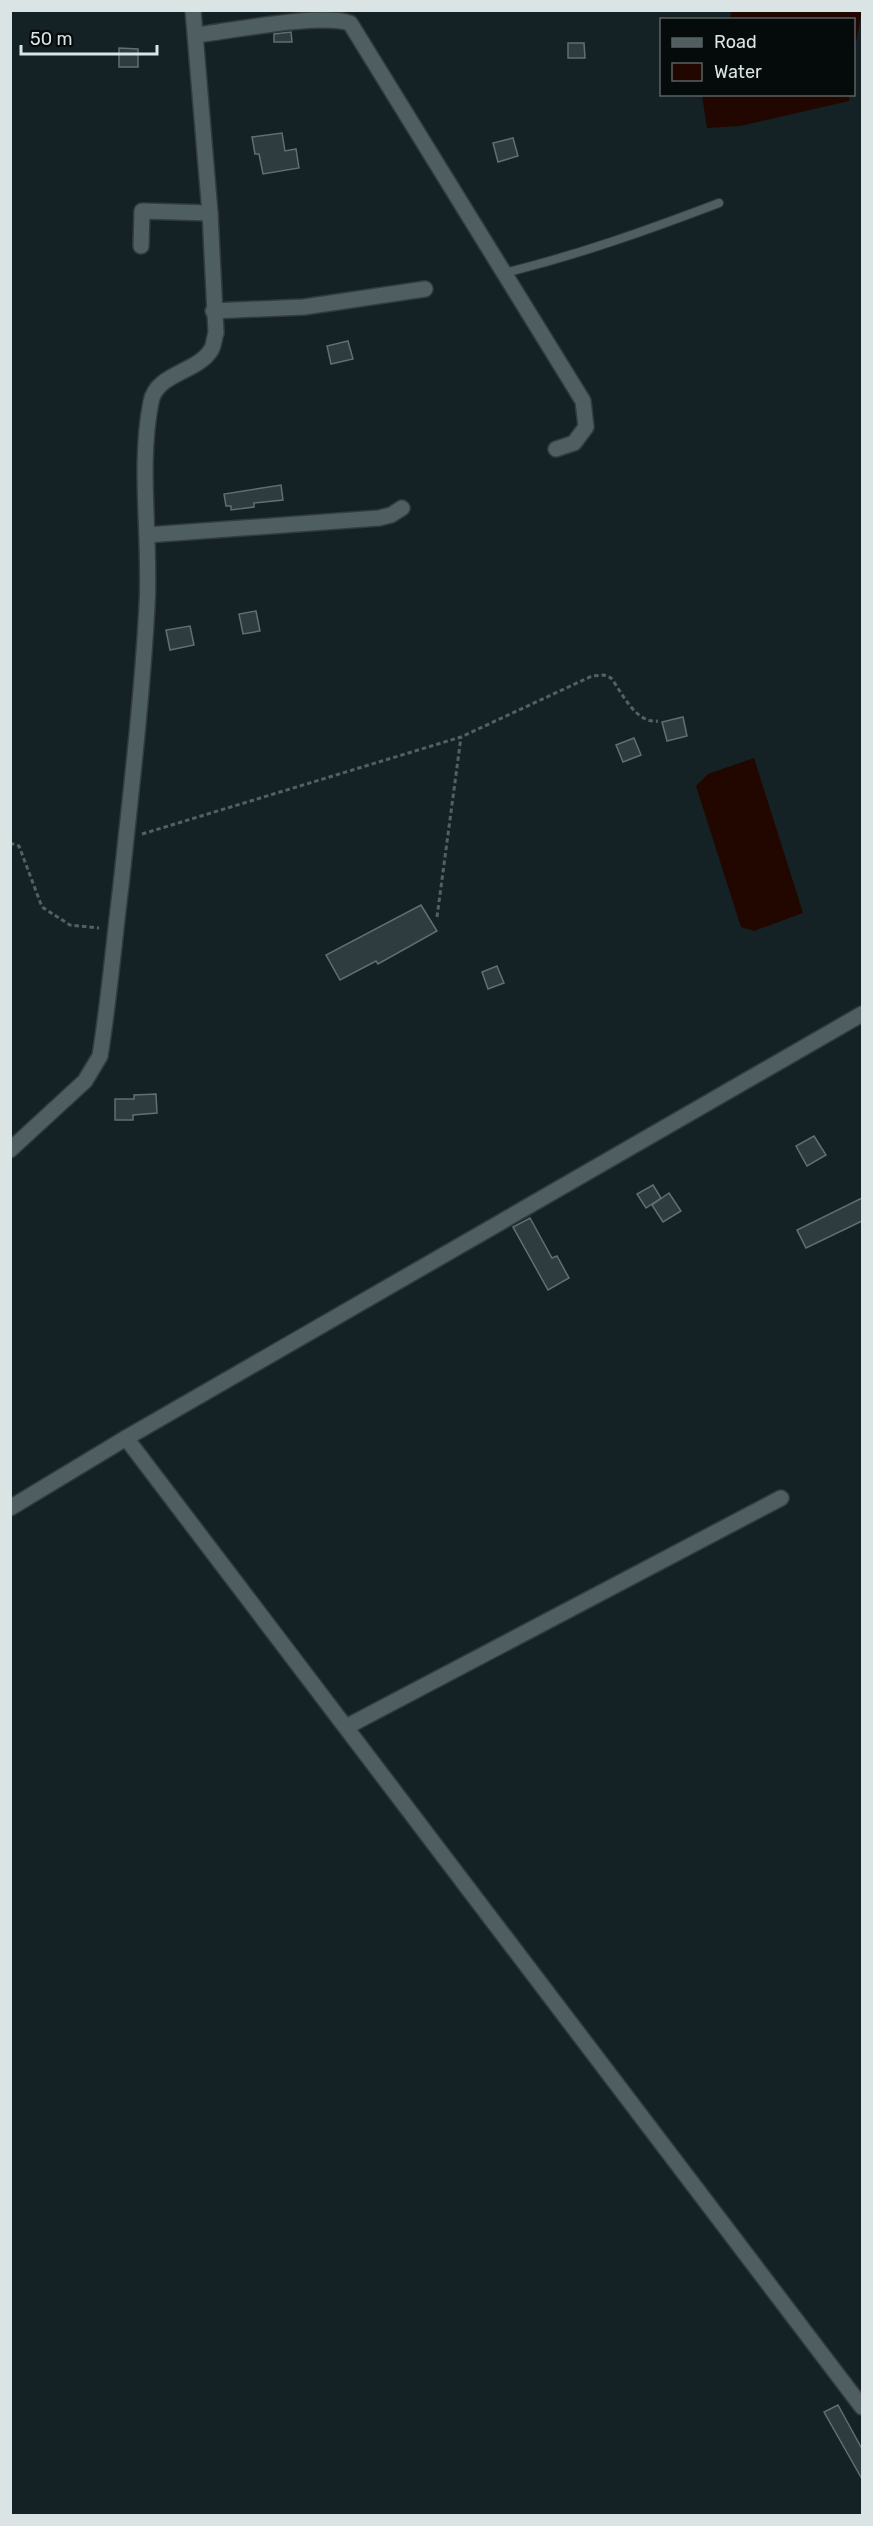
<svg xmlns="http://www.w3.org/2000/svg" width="873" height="2526" font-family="Rubik,sans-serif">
<rect width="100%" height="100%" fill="#142225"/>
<!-- water -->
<g fill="#220600">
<path d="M731,11V10L862,11L854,52V20L730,19Z"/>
<path d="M702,95V94L849,95V101L740,126L707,128Z"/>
<path d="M754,758L803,913L754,931L741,927L696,786L708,774Z"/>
</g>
<!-- building -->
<g fill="#2e3c3f" stroke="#5f6f72" stroke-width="1.5">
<path d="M291,32L292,42H274V34Z"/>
<path d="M568,43H584L585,58H568Z"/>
<path d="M119,48L138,49V67H119Z"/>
<path d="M282,133L285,151L296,149L299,168L263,174L259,154H255L252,137Z"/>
<path d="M513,138L518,156L498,162L493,143Z"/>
<path d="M348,341L353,359L331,364L327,346Z"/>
<path d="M281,485L283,500L254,503V507L231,510V506H226L224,494Z"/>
<path d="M256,611L260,631L243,634L239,614Z"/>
<path d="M190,626L194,645L170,650L166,630Z"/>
<path d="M683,717L687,736L667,741L662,722Z"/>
<path d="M634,738L641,755L623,762L616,745Z"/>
<path d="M421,905L437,931L378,964L376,961L340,980L326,955Z"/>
<path d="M497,966L504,983L488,989L482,972Z"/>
<path d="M156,1094L157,1113L133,1115V1120H115V1099H134V1095Z"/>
<path d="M814,1136L826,1155L807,1166L796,1146Z"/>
<path d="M653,1185L661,1198L646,1208L637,1194Z"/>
<path d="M669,1193L681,1211L663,1222L652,1205Z"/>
<path d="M862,1198V1221L806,1248L797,1230Z"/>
<path d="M530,1218L552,1258L557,1256L569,1278L548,1290L513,1227Z"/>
<path d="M838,2405L862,2449V2479L824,2412Z"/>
</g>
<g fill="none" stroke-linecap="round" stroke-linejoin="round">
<!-- lane casing -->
<g stroke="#323b3d" stroke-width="10">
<path id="lane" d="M504,273C578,255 648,230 719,203"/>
</g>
<!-- street casing -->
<g stroke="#323b3d" stroke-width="18">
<g id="street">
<path d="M196,35C231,31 320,13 350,23L583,401L586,427L574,443L556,449"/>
<path d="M141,246L142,211L210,213"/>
<path d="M213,311L304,307L425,289"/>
<path d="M147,535L379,518L391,515L402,508"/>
<path d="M10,1150L85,1081L100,1056C109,1000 114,942 121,885C131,792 142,699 147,606C151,540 138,466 151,402C156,373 197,373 211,350C214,346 214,338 216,333L210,213L193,10"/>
<path d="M126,1438L862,2407"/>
<path d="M10,1508L126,1438L862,1014"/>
<path d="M346,1727L781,1498"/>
</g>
</g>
<!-- path -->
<g stroke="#536062" stroke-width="3" stroke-dasharray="4.5 3" stroke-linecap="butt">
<path d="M142,834L461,737L592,676L604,675L611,678C623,694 636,724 658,721"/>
<path d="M10,843L19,846L42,907L70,925L99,928"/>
<path d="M437,917L461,737"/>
</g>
<!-- lane -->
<use href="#lane" stroke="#4e5e61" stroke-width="8"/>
<!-- street -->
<use href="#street" stroke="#4e5e61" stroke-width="15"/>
</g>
<!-- border -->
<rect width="873" height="2526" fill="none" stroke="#dbe4e5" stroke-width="24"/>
<!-- legend -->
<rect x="660" y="18" width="195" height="78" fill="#050a0b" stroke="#5b6162" stroke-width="1.5"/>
<rect x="672" y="38" width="30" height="9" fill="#4e5e61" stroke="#5b6162" stroke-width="1.5"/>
<text x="714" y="48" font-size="18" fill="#dbe4e5">Road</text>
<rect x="672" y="63" width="30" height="18" fill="#220600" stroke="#5b6162" stroke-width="1.5"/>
<text x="714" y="78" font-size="18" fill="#dbe4e5">Water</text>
<!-- scale -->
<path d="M21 45v9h136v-9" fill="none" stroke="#dbe4e5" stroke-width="3"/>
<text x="30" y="45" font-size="18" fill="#dbe4e5" stroke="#050a0b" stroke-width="4.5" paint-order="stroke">50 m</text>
</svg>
